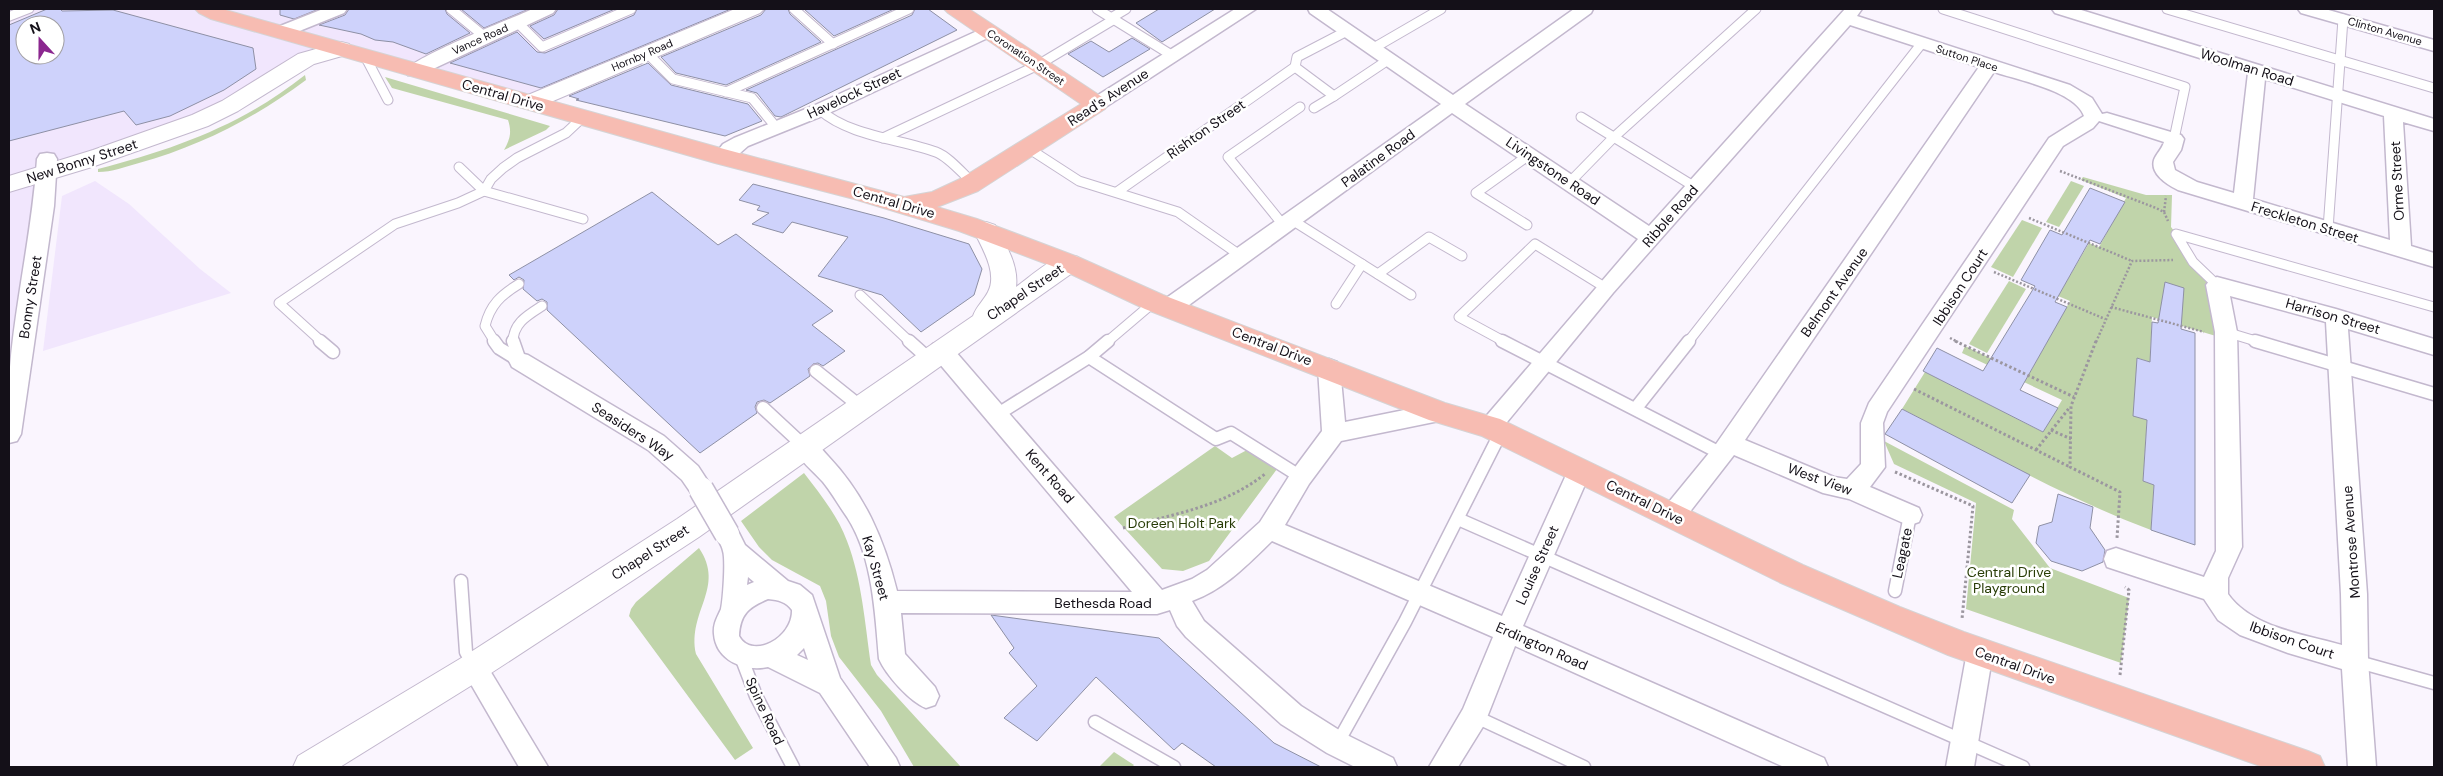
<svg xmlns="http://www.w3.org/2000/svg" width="2443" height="776" font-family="'DM Sans',sans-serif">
<rect width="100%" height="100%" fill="#faf5fe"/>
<!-- built -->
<g fill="#f1e6fd" fill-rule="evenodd">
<path d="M9,9H745L534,98L341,49L238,101L46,174L9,432ZM25,25H55V55H25Z"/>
<path d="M95,181L129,204L200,269L231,293L43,351L62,196Z"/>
</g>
<!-- green -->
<g fill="#c0d4aa">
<path d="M305,75L306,80C255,118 200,146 139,163C125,167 112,172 98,172V169C175,149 242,125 305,75Z"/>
<path d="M385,77L550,126L546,130L504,150C510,140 512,132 508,120L392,88Z"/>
<path d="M2083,177L2146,195H2172L2171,227L2217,285L2226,339L2152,317L2150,362L2138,358L2147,420L2143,481L2154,485L2151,530C2065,498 1984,451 1902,409L1925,372L2043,432L2062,400L1962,353L1965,346L2028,376L2070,301L2058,296L2089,243L2099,247L2126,198L2081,180Z"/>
<path d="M2071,181L2084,186L2059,227L2046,222Z"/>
<path d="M2022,220L2042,228L2013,277L1991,267Z"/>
<path d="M2009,281L2026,289L1987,353L1969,344Z"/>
<path d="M1884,441L2014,510L2012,519L2050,568L2129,598L2121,663L1966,609L1976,503L1894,464Z"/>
<path d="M1215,446L1232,458L1247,450L1277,469L1209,561L1183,571L1162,569L1114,517Z"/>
<path d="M804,473C820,494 838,516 847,541C862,580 865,624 871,665L877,675L961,767H914L881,711L839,657L831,636L826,601L820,586L772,560L759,547L741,521Z"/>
<path d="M699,548C726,588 687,611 696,654L753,748L735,760L629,616L631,609L636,602Z"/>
<path d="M1114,752L1134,765L1132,767H1099Z"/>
</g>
<!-- building -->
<g fill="#ced2fb" stroke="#8e90a5" fill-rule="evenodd">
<path d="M47,9H60L62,11L113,10L253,48L256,69L224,90L170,116L136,125L124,111L9,141V25ZM25,25H55V55H25Z"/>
<path d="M280,9H319L294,19L280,15Z"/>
<path d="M349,9H445L447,14L470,33L426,54L393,42L375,40L361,34L319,25L345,15Z"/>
<path d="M461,9H529L484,28Z"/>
<path d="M558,9H615L544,39L530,26L554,15Z"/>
<path d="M637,9H731L541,88L450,63L517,32L537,52L545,53L634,15Z"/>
<path d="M766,9H788L790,14L821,42L726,85L676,73L661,57L761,15Z"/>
<path d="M804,9H894L834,36Z"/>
<path d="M915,9H928L957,30L781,117L775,116L757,93L746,90L912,15Z"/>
<path d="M1159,9H1215L1162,42L1136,23Z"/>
<path d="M1132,38L1150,49L1103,77L1068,54L1091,41L1109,52Z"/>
<path d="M648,63L671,85L748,104L762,121L725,136L576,100L579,99L569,96Z"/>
<path d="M753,184L884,218L969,244L982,269L974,295L921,332L882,295L818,276L848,237L792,222L783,233L752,224L769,213L757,210L760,206L739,200Z"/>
<path d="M2090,188L2125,202L2100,244L2090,240L2055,302L2067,307L2020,390L2058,408L2043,432L1923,371L1937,348L1983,371L2035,286L2021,280L2050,230L2062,235Z"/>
<path d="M652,192L718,245L736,234L833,311L812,325L845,351L823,366L818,363L813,364L808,369L810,376L770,403L764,400L757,402L755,407L757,413L700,453L547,310V302L542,299L537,301L523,289L524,280L519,277L514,280L509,275Z"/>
<path d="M2165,282L2184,288L2181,329L2195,333V545L2151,530L2154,485L2143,481L2147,420L2133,416L2137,358L2150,362L2152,322L2158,323Z"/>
<path d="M1902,409L2030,475L2012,503L1885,434Z"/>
<path d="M2058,494L2093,507L2090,528L2105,550L2103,562L2082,571L2051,561L2036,543L2039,526L2052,522Z"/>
<path d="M991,615L1159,638L1274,743L1321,767H1216L1182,743L1174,750L1096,677L1037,741L1004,718L1037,686L1009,653L1014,648Z"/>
</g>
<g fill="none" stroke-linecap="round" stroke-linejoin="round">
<!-- service-far1 casing -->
<g stroke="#c3b8ce" stroke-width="11">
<g id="service-far1">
<path d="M451,9L485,37"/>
<path d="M794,9L833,44"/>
<path d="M1097,9L1173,56"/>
<path d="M1943,9L2185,87L2174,139"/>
<path d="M2167,9L2434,88"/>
<path d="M1111,18L1126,9"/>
<path d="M517,22L542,47L631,9"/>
<path d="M1347,31L1297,57L1295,67L1334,96L1388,60"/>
<path d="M1372,49L1441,9"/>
<path d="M647,53L673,79L752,98L776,127"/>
<path d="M365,56L388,100"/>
<path d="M726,92L909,9"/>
<path d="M1314,108L1334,96"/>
<path d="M820,110C849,136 900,139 936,152C949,157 962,173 972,182"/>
<path d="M1581,117L1695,187"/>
<path d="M883,138L1038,65L1113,20"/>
<path d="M1028,148L1079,181L1178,212L1241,256"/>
<path d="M459,167L484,191L583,219"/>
<path d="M1570,182L1613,138L1756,9"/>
<path d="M1117,192L1295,67"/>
<path d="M1292,220L1411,295"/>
<path d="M1527,225L1476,193L1529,155"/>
<path d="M1284,226L1228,157L1300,107"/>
<path d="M2328,229L2343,19"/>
<path d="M1378,274L1429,237L1462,256"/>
<path d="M2217,285L2193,262L2176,234L2434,307"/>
<path d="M860,295L910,342"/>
<path d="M1336,304L1362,264"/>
<path d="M2226,332L2259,342"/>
<path d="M322,342L279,303L395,224L458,203L484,191L491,179L503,168L517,158L566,133L582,118"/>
<path d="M495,342L485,326C490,305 501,295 519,284"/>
<path d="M513,342C513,323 528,315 542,306"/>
<path d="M1107,342L1154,302"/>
<path d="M1505,342L1459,317L1535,244L1606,288"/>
<path d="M1688,342L1922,43"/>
</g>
</g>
<!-- service casing -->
<g stroke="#c3b8ce" stroke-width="15">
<g id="service">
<path d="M320,341L333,352"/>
<path d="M494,341L499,348L520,361"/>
<path d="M513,341L520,361"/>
<path d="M909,341L929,359"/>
<path d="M1502,341L1722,454"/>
<path d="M2255,341L2434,394"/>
<path d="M1089,357L1216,439L1231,433L1301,477"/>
<path d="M816,371L861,407"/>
<path d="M763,408L805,447"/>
<path d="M1636,408L1689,341"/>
<path d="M998,414L1089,357L1108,341"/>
<path d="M1458,519L2023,767"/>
<path d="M461,581L466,652L474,667"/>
<path d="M1895,591L1910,515"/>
<path d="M740,654L756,696L793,767"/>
<path d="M2355,661L2434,683"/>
<path d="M1474,716L1584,767"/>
<path d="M1095,722L1174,767"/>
<path d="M1337,744L1405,622L1501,432"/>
</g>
</g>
<!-- pedestrian casing -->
<g stroke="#c3b8ce" stroke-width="2">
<path id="pedestrian" d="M16,9H34L32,12L9,21V12Z"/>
</g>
<!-- minor casing -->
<g stroke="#c3b8ce" stroke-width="3">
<g id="minor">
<path d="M323,9H347L344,13L287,36H275L272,32L275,28Z"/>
<path d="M533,9H556L553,13L420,75H408L405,71C414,57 512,18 533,9Z"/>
<path d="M1235,9H1256L1104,108L1097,110L1090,108L1088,104L1090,100Z"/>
<path d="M1308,9H1327L1453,95L1574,9H1593L1591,13L1465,104L1649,226L1845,9H1862L1857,16L2070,85L2092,98L2102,114L2107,113L2181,135L2184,139L2181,150L2173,162L2175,170L2197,182L2234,193L2248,73L2055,13L2052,9H2078L2434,119V131L2403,122L2411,246L2434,253V267L2178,190C2168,185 2150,174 2154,160C2156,154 2162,149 2164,142L2099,121L2093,128L2063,146L1887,412L1883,423L1885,467L1870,487L1919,508L1922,515L1919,522L1910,525L1901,522L1849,499L1823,493L1734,455L1682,522L1673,525L1664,522L1661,515L1664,508L1714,447L1979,67L1850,25L1613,293L1498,433L1490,436L1482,433L1478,427L1482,421L1638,239L1452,113L1178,313L1170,315L1162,313L1159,307L1162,301L1441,104L1310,13ZM1994,72C2018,80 2075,91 2084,116L2049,138L1869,403L1861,423V464L1847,479L1834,477L1745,440ZM2265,79L2384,116L2390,240L2253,199Z"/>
<path d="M2298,9H2325L2434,40V51L2301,13Z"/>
<path d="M988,26L994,27L997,31L994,35L827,114L748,146L730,162L723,163L716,162L713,157L723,144L734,138L813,106Z"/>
<path d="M47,153L54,154L57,159L54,206L21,434L17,441L9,443C2,348 31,254 37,159L40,154Z"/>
<path d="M2217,277L2336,309L2434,339V355L2348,329L2367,594L2368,661L2376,767H2348L2342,669L2288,653L2240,635L2218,620L2204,599L2107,567L2104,559L2107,551L2116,548L2204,577L2216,551L2215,332L2206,285L2210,280ZM2230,296L2326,322L2341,594L2342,645C2304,634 2252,628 2228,594V578L2242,547L2237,332Z"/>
<path d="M941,342L949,344L1162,590L1192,579L1207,570L1260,522L1293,470L1322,431L1318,368L1321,362L1329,359L1337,362L1340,368L1345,422L1439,403L1447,406L1450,412L1447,418L1439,421L1341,441L1309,484L1285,525L1502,616L1571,464L1579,461L1587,464L1591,471L1523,626L1824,758L1828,767H1784L1515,646L1484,725L1458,767H1429L1463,709L1493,637L1272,541C1247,565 1225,589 1192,601L1204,621L1301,706L1347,735L1393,758L1397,767H1355L1327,753L1281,724L1186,637L1177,626L1170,610L1157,614L901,613L905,654L935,687L939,696L935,705L926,708C910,702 886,675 879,659C875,613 873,557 847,517C839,506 832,493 823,482C813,471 800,461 793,447L797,440C812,435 818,445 828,456C865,495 884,539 897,591L1132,592L933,356L930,350L933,344Z"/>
<path d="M520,353L528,355L664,436L698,466L713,489L709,496L701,499L693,496L682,480L648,450L512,367L509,361L512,355Z"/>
<path d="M727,524L736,527L745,545L788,581L800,585L812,595L840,678L896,758L900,767H870L820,693L768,667C745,672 716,661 714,634C713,624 717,618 721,609C723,600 726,560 723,551C722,545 717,539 715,534L718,527ZM748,577L754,582L747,585ZM768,599C779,600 786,602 792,610C793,638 752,660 739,636C740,614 749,607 768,599ZM804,648L808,660L797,655Z"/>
<path d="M1980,640L1989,644L1993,652L1974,767H1946L1967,652L1971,644Z"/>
<path d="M474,655L483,659L548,767H519L461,667L465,659Z"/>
</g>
</g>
<!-- tertiary casing -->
<g stroke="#c3b8ce" stroke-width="2">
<g id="tertiary">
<path d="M341,42L349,44L352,49L349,54L314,64L238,111L208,126L92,167L9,192V176L93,150L192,115L222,101L298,54Z"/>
<path d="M986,222L995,225C1005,243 1019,265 1016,287C1033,275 1057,250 1078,257L1082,263L1078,269L699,537L485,677L340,767H293L298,756L463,657L677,519L973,316C976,307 984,300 988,292C998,273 982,248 974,231L977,225Z"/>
</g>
</g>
<!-- secondary casing -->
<g stroke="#c3b8ce" stroke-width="2">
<path id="secondary" d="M735,9H764L760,13L539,107L531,109L523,107L520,102L523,97Z"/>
</g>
<!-- primary casing -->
<g stroke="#d5d4d5" stroke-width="2">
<path id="primary" d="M195,9H222L724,149L904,197L932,192L960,179L1081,104L948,13L944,9H969L1105,99L1108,104L1105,109L978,191L937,207L977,219L1078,257L1163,295L1445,403L1500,419L1803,565L1900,607L1964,632L2308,751L2320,756L2325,767H2263L1948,655L1781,583L1482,436L1429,420L1145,309L1060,269L959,231L854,199L715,163L211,19L199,13Z"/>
</g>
<!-- path-far1 -->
<g stroke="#9b969f" stroke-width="2.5" stroke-dasharray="2 2" stroke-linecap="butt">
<path d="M2060,171L2156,208L2164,212L2168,221"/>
<path d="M2164,212L2166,196"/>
<path d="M2029,218L2132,261"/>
<path d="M1994,272L2105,319"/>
<path d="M2111,307L2204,332"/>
<path d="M1950,338L1958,342"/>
<path d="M2096,342L2132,261L2173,260"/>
</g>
<!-- path -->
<g stroke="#9b969f" stroke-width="3" stroke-dasharray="2.5 2.5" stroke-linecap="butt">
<path d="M1955,341L2074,397"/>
<path d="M2096,341L2071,406L2070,467L2120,492L2117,538"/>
<path d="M1914,389L2070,467"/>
<path d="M2051,430L2071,439"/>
<path d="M2036,450L2070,407"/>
<path d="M1895,472L1973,506L1962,619"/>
<path d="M1123,528C1173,514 1223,507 1265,474"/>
<path d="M2120,675L2129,590L2125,587"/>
</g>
<!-- service-far1 -->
<use href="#service-far1" stroke="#fff" stroke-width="9"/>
<!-- service -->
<use href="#service" stroke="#fff" stroke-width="12"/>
<!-- pedestrian -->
<use href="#pedestrian" fill="#fff" fill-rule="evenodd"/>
<!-- minor -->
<use href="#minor" fill="#fff" fill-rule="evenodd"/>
<!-- tertiary -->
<use href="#tertiary" fill="#fff" fill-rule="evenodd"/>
<!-- secondary -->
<use href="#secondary" fill="#fff" fill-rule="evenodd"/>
<!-- primary -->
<use href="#primary" fill="#f7bcb2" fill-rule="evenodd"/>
<!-- minor-bridge casing -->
<g stroke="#c3b8ce" stroke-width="27" stroke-linecap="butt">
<path id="minor-bridge" d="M701,489L727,534"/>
</g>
<!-- minor-bridge -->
<use href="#minor-bridge" stroke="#fff" stroke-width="24"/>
</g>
<g text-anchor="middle" stroke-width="5" stroke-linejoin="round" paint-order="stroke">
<!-- far-street labels -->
<g font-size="11" fill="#141018" stroke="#fff">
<text transform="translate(2385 31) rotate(16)" y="4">Clinton Avenue</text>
<text transform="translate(480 39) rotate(-24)" y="4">Vance Road</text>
<text transform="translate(642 55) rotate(-23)" y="4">Hornby Road</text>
<text transform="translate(1026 57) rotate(34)" y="4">Coronation Street</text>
<text transform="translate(1967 58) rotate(18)" y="4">Sutton Place</text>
</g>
<!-- street labels -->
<g font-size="14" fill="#141018" stroke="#fff">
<text transform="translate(2247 67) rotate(17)" y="5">Woolman Road</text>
<text transform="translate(854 93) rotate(-25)" y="5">Havelock Street</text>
<text transform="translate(503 95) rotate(16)" y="5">Central Drive</text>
<text transform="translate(1108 97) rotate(-33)" y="5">Read's Avenue</text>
<text transform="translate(1206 129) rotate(-35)" y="5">Rishton Street</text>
<text transform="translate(1378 158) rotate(-36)" y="5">Palatine Road</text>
<text transform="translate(82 161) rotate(-18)" y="5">New Bonny Street</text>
<text transform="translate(1553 171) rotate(34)" y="5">Livingstone Road</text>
<text transform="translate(2397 181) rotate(-93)" y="5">Orme Street</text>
<text transform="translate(894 202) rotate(16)" y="5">Central Drive</text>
<text transform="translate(1670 216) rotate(-49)" y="5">Ribble Road</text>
<text transform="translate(2305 222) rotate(17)" y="5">Freckleton Street</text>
<text transform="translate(1960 287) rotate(-57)" y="5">Ibbison Court</text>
<text transform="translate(1025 292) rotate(-34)" y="5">Chapel Street</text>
<text transform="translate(1834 292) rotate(-55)" y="5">Belmont Avenue</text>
<text transform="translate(30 297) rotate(-81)" y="5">Bonny Street</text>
<text transform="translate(2333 316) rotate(16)" y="5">Harrison Street</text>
<text transform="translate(1272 346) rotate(21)" y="5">Central Drive</text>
<text transform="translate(633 431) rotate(33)" y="5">Seasiders Way</text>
<text transform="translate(1050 476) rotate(49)" y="5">Kent Road</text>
<text transform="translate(1820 479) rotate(20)" y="5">West View</text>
<text transform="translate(1645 502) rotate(26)" y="5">Central Drive</text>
<text transform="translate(2351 542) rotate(-94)" y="5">Montrose Avenue</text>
<text transform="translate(650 552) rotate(-33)" y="5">Chapel Street</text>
<text transform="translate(1902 553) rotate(-78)" y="5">Leagate</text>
<text transform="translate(1537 565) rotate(-66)" y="5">Louise Street</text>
<text transform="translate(876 568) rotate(74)" y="5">Kay Street</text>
<text x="1103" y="608">Bethesda Road</text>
<text transform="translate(2292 640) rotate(19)" y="5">Ibbison Court</text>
<text transform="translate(1542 646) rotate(24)" y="5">Erdington Road</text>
<text transform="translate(2015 665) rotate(20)" y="5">Central Drive</text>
<text transform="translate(765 711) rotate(65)" y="5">Spine Road</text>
</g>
<!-- park labels -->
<g font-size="14" fill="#283c06" stroke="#fff">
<text x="1182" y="528">Doreen Holt Park</text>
<text x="2009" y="577">Central Drive<tspan x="2009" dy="16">Playground</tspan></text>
</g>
</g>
<!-- border -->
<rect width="2443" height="776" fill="none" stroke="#141018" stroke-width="20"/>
<!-- north arrow -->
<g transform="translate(40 40) rotate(339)"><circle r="24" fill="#ffffff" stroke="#a19fa3"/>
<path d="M0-4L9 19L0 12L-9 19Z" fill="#8b278f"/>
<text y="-8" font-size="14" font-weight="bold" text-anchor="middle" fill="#141018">N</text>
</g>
</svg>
